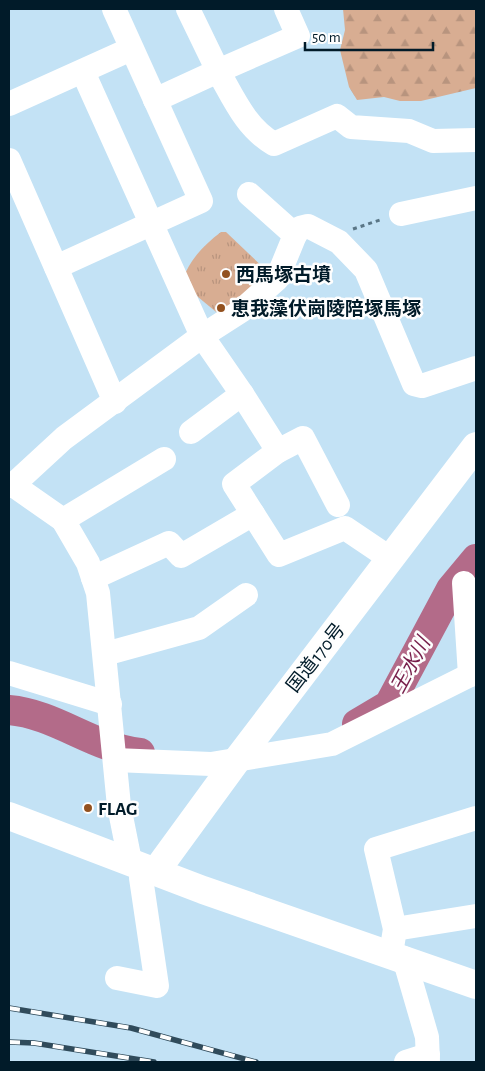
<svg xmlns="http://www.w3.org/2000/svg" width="485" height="1071" font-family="'Alegreya Sans','Noto Sans JP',sans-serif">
<defs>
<pattern id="grass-tufts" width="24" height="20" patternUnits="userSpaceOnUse" patternTransform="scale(1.25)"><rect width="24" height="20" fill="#d8ad92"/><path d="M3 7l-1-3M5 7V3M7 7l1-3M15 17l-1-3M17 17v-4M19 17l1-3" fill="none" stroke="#b8947e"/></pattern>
<pattern id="forest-firs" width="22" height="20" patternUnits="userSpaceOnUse" patternTransform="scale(1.25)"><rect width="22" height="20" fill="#d8ad92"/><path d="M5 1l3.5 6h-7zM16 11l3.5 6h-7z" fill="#b8947e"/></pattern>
</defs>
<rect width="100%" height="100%" fill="#c3e2f5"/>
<!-- grass -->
<path fill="url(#grass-tufts)" d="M221,232H226L267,271L269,277L221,316L198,297L183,279C190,259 204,245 221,232Z"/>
<!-- forest -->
<path fill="url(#forest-firs)" d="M343,9H476V88L421,101H400L384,97L357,100L349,87L340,50L345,30Z"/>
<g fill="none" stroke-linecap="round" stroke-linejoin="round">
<!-- river -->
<g stroke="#b36b89" stroke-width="30">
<path d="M9,710C56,714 93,748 140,753"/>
<path d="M357,724L389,705L451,589L476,559"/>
</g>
<!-- path -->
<path stroke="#5a7686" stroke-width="3" stroke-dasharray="4 4" stroke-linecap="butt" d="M353,229L383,219"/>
<!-- minor -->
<g stroke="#fff" stroke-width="24">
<path d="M286,9L298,36L218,71C234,99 246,128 274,144L337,116L351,127L409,131L433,141L476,140"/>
<path d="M83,72L202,336L242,394L278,451L234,484L279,555L345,528L391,559"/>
<path d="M155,100L218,71L188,9"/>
<path d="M9,104L131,49"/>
<path d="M9,160L115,402"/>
<path d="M401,214L476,198"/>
<path d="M295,235L300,228L308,226L339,242L366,270L414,384L422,386L476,368"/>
<path d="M56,267L201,201L114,9"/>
<path d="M191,432L242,394"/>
<path d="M278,451L303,438L338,505"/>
<path d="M13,485L63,520L88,563L98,593L119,806L130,861"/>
<path d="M9,486L13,485L64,438L202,336L241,311L277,279L295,235L249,194"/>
<path d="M63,520L164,459"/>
<path d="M93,578L169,543L181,556L253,514"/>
<path d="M464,583L470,675"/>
<path d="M105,654L199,628L246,595"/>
<path d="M9,673L110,704"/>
<path d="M115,760L211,764L332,744L476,672"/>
<path d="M395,929L476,916"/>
<path d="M391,954L395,929L376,849L476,818"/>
<path d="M404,958L427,1037L428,1062"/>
<path d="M117,978L157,986L141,878L145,867"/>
<path d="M406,1062L428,1055"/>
</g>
<!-- highway -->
<g stroke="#fff" stroke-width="28">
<path d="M9,816L203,890L476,985"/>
<path d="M156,871L237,760L476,446"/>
</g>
<!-- rail casing -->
<g stroke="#304b5b" stroke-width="5.5">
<g id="rail">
<path d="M9,1008L131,1028L256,1062"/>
<path d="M9,1042L34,1043L154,1062"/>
</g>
</g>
<!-- rail -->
<use href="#rail" stroke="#fefefe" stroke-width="4" stroke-dasharray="11" stroke-linecap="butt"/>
</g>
<!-- markers -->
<g fill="#93511f" stroke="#fefefe" stroke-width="2">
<circle cx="226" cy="274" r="5"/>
<circle cx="221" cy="308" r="5"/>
<circle cx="88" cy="808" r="5"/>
</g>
<g text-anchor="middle" stroke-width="5" stroke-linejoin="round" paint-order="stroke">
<!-- poi labels -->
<g font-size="19" font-weight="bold" fill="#011b29" stroke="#fefefe" text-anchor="start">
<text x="236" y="281">西馬塚古墳</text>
<text x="231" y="315">恵我藻伏崗陵陪塚馬塚</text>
<text x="98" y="815">FLAG</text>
</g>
<!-- street labels -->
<g font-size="19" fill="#011b29" stroke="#fefefe">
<text transform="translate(315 657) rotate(-52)" y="7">国道170号</text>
</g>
<!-- water labels -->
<g font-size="20" font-style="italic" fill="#771f4b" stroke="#fefefe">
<text transform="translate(410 665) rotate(-62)" y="7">王水川</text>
</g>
</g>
<!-- border -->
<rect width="485" height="1071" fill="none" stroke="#011b29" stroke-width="20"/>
<!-- scale -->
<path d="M305 42v8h128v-8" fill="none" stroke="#011b29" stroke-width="2.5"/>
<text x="312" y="42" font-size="15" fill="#011b29" stroke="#fefefe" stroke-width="4" paint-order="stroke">50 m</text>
</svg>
